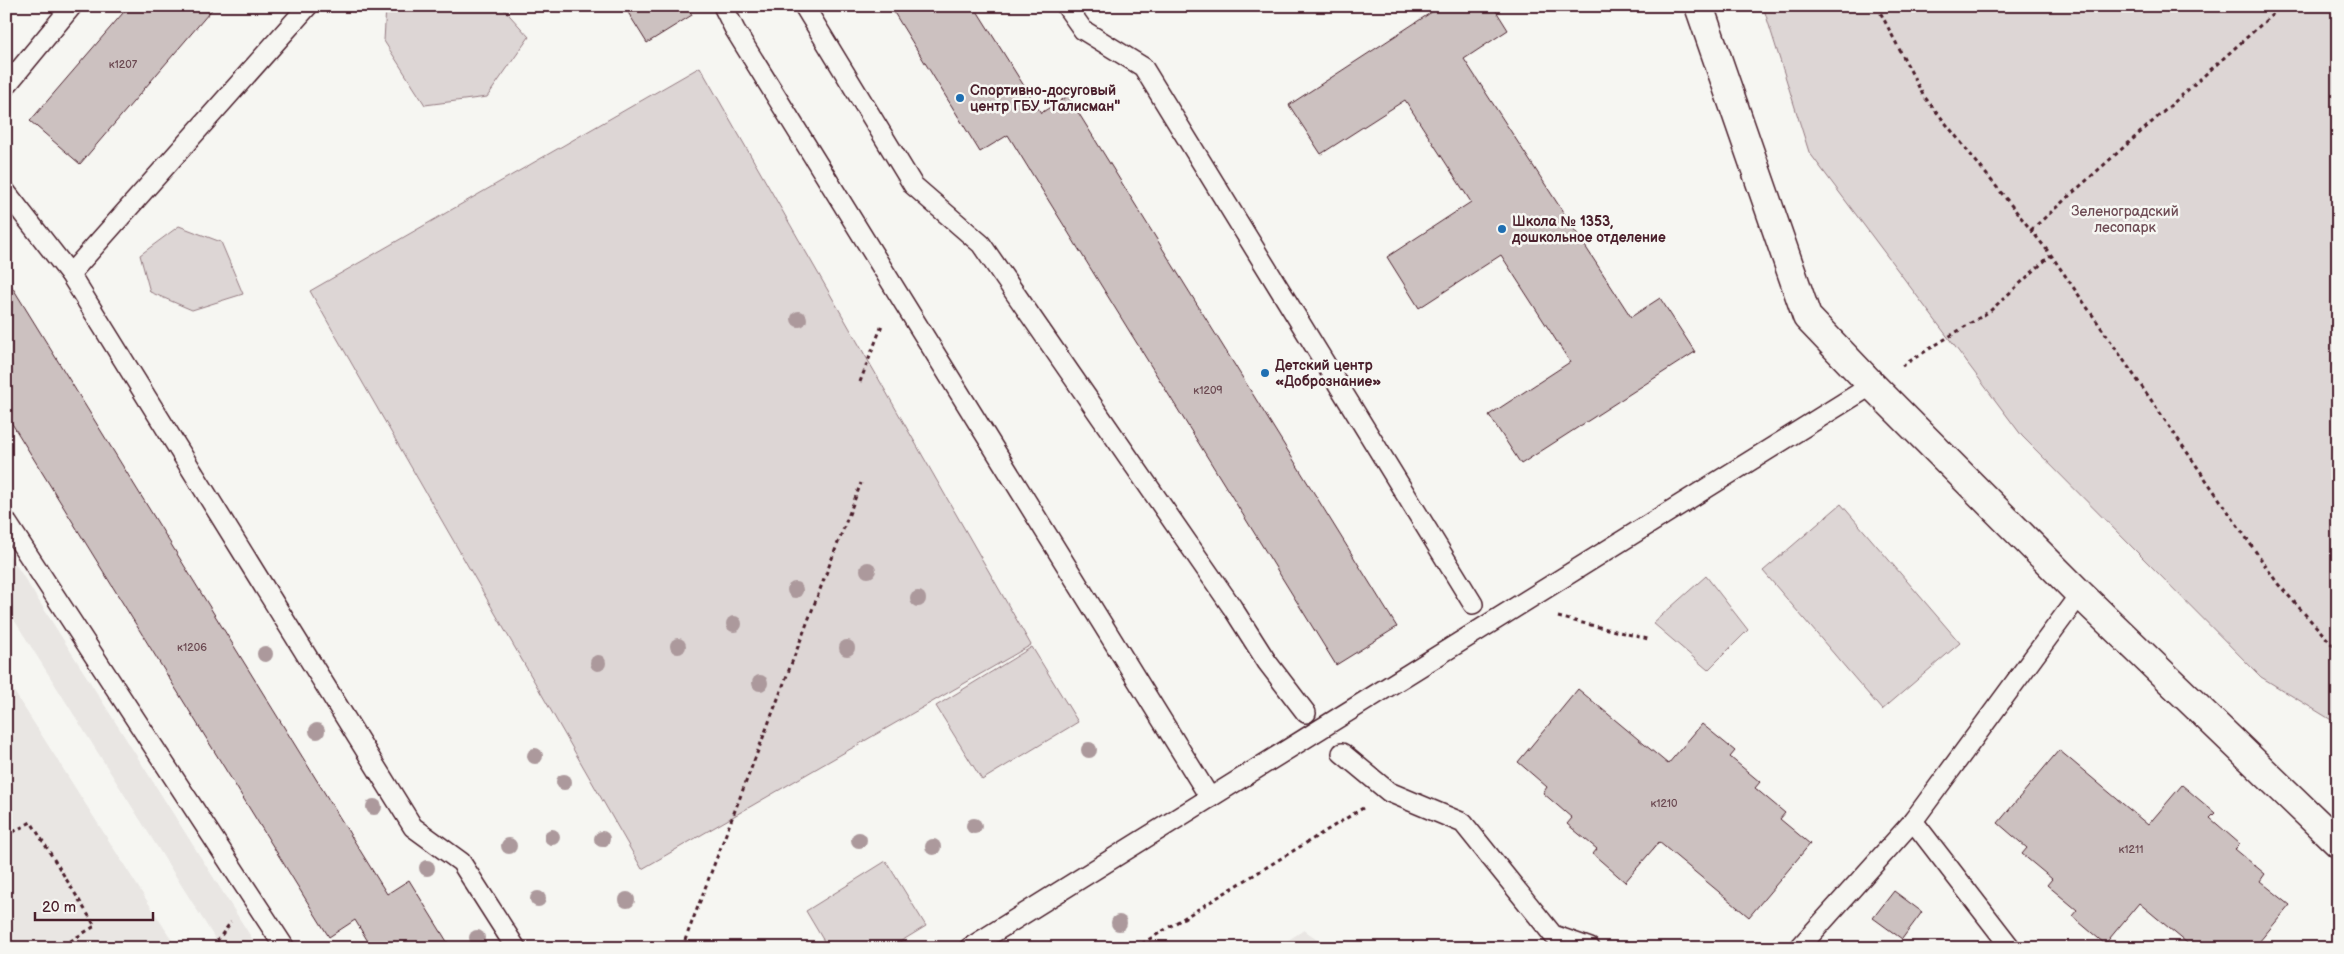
<svg xmlns="http://www.w3.org/2000/svg" width="2344" height="954" font-family="'Balsamiq Sans',sans-serif">
<rect width="100%" height="100%" fill="#f6f6f2"/>
<filter id="ink" filterUnits="userSpaceOnUse"><feTurbulence type="fractalNoise" baseFrequency=".02" numOctaves="2"/><feDisplacementMap in="SourceGraphic" scale="10" xChannelSelector="R" yChannelSelector="G"/><feConvolveMatrix kernelMatrix="1 2 1 2 8 2 1 2 1" color-interpolation-filters="sRGB"/></filter>
<g filter="url(#ink)">
<!-- built -->
<g fill="#e9e6e3">
<path d="M6,549L258,948H221L6,607Z"/>
<path d="M6,679L177,948H6Z"/>
<path d="M1304,930L1330,948H1276Z"/>
</g>
<!-- green -->
<g fill="#ddd6d5" stroke="#947a80">
<path d="M386,6H501L529,37L487,97L425,105L384,41Z"/>
<path d="M1763,6H2338V724L2261,677L2022,436L1809,152Z"/>
<path d="M700,67L1031,645L642,869L310,291Z"/>
<path d="M179,226L221,242L243,294L192,310L150,292L140,255Z"/>
<path d="M1841,504L1960,643L1882,710L1763,571Z"/>
<path d="M1706,576L1748,630L1708,670L1653,623Z"/>
<path d="M1032,647L1078,722L982,780L936,706Z"/>
<path d="M886,861L926,926L890,948H828L806,911Z"/>
</g>
<!-- building -->
<g fill="#ccc1c0" stroke="#4a1f2b">
<path d="M129,6H215L80,164L30,121Z"/>
<path d="M624,6H687L692,15L647,43Z"/>
<path d="M890,6H974L1041,113L1068,96L1397,627L1336,665L1008,135L980,152Z"/>
<path d="M1441,6H1493L1508,30L1464,59L1631,317L1660,298L1695,352L1521,464L1489,415L1570,362L1501,255L1419,308L1387,257L1471,202L1405,100L1321,154L1289,105Z"/>
<path d="M6,277L387,894L409,880L451,948H372L355,920L329,937L6,414Z"/>
<path d="M1578,689L1668,764L1702,724L1735,751L1730,757L1760,782L1755,788L1785,813L1780,819L1810,844L1749,917L1659,842L1625,882L1593,854L1597,849L1567,824L1572,818L1543,793L1547,787L1518,762Z"/>
<path d="M2059,750L2148,825L2182,785L2215,813L2210,818L2240,844L2235,849L2265,874L2260,881L2290,905L2254,948H2193L2139,903L2105,944L2072,916L2077,910L2047,885L2052,879L2022,854L2027,848L1998,823Z"/>
<path d="M1894,891L1922,912L1902,939L1873,918Z"/>
</g>
<g fill="none" stroke-linecap="round" stroke-linejoin="round">
<!-- lane casing -->
<g stroke="#4a1f2b" stroke-width="22">
<g id="lane">
<path d="M723,6L735,30L1210,798"/>
<path d="M804,6L913,185L981,244L1232,607L1267,662L1306,713"/>
<path d="M1066,6L1083,30L1143,67L1473,604"/>
<path d="M6,86L72,6"/>
<path d="M6,192L70,274L308,6"/>
<path d="M70,274L413,827L461,862L516,948"/>
<path d="M6,521L285,948"/>
<path d="M1342,753L1389,792L1463,823L1553,935L1590,948"/>
<path d="M1913,821L2011,948"/>
<path d="M969,948L1872,385"/>
<path d="M1799,948L1913,821L2080,594"/>
</g>
</g>
<!-- street casing -->
<g stroke="#4a1f2b" stroke-width="31">
<path id="street" d="M1699,6L1807,317L1872,385L2080,594L2338,843"/>
</g>
<!-- path -->
<g stroke="#4a1f2b" stroke-width="3" stroke-dasharray="4 4" stroke-linecap="butt">
<path d="M1877,6L1923,95L2051,255L2278,584L2338,651"/>
<path d="M2031,230L2282,6"/>
<path d="M1902,366L1990,311L2051,255"/>
<path d="M860,382L882,325"/>
<path d="M1558,617L1648,639"/>
<path d="M6,836L31,822L95,926L59,948"/>
<path d="M212,948L231,922"/>
<path d="M682,948L861,483"/>
<path d="M1135,948L1363,808"/>
</g>
<!-- lane -->
<use href="#lane" stroke="#f6f6f2" stroke-width="19"/>
<!-- street -->
<use href="#street" stroke="#f6f6f2" stroke-width="28"/>
</g>
<!-- trees -->
<g fill="#ac999c">
<circle cx="799" cy="319" r="8"/>
<circle cx="868" cy="570" r="8"/>
<circle cx="795" cy="590" r="8"/>
<circle cx="918" cy="599" r="8"/>
<circle cx="734" cy="624" r="8"/>
<circle cx="678" cy="646" r="8"/>
<circle cx="847" cy="648" r="8"/>
<circle cx="265" cy="654" r="8"/>
<circle cx="598" cy="663" r="8"/>
<circle cx="760" cy="683" r="8"/>
<circle cx="317" cy="731" r="8"/>
<circle cx="1089" cy="750" r="8"/>
<circle cx="535" cy="756" r="8"/>
<circle cx="564" cy="782" r="8"/>
<circle cx="374" cy="807" r="8"/>
<circle cx="974" cy="826" r="8"/>
<circle cx="552" cy="837" r="8"/>
<circle cx="602" cy="839" r="8"/>
<circle cx="859" cy="840" r="8"/>
<circle cx="509" cy="846" r="8"/>
<circle cx="933" cy="847" r="8"/>
<circle cx="427" cy="868" r="8"/>
<circle cx="538" cy="899" r="8"/>
<circle cx="627" cy="900" r="8"/>
<circle cx="1119" cy="923" r="8"/>
<circle cx="477" cy="938" r="8"/>
</g>
</g>
<!-- markers -->
<g fill="#1f6fb2" stroke="#f6f6f2" stroke-width="2">
<circle cx="960" cy="98" r="5"/>
<circle cx="1502" cy="229" r="5"/>
<circle cx="1265" cy="373" r="5"/>
</g>
<g text-anchor="middle" stroke-width="5" stroke-linejoin="round" paint-order="stroke">
<!-- number labels -->
<g font-size="11" fill="#6a4850">
<text x="123" y="68">к1207</text>
<text x="1208" y="394">к1209</text>
<text x="192" y="651">к1206</text>
<text x="1664" y="807">к1210</text>
<text x="2131" y="853">к1211</text>
</g>
<!-- poi labels -->
<g font-size="14" font-weight="bold" fill="#4a1f2b" stroke="#f6f6f2" text-anchor="start">
<text x="970" y="95">Спортивно-досуговый<tspan x="970" dy="16">центр ГБУ "Талисман"</tspan></text>
<text x="1512" y="226">Школа № 1353,<tspan x="1512" dy="16">дошкольное отделение</tspan></text>
<text x="1275" y="370">Детский центр<tspan x="1275" dy="16">«Добрознание»</tspan></text>
</g>
<!-- park labels -->
<g font-size="14" fill="#6f4d56" stroke="#f6f6f2">
<text x="2125" y="216">Зеленоградский<tspan x="2125" dy="16">лесопарк</tspan></text>
</g>
</g>
<!-- margin -->
<rect width="2344" height="954" fill="none" stroke="#f6f6f2" stroke-width="25"/>
<rect x="12" y="12" width="2319" height="929" fill="none" stroke="#4a1f2b" stroke-width="2" filter="url(#ink)"/>
<!-- scale -->
<path d="M35 912v8h118v-8" fill="none" stroke="#4a1f2b" stroke-width="2.5"/>
<text x="42" y="912" font-size="15" fill="#4a1f2b" stroke="#f6f6f2" stroke-width="4" paint-order="stroke">20 m</text>
</svg>
